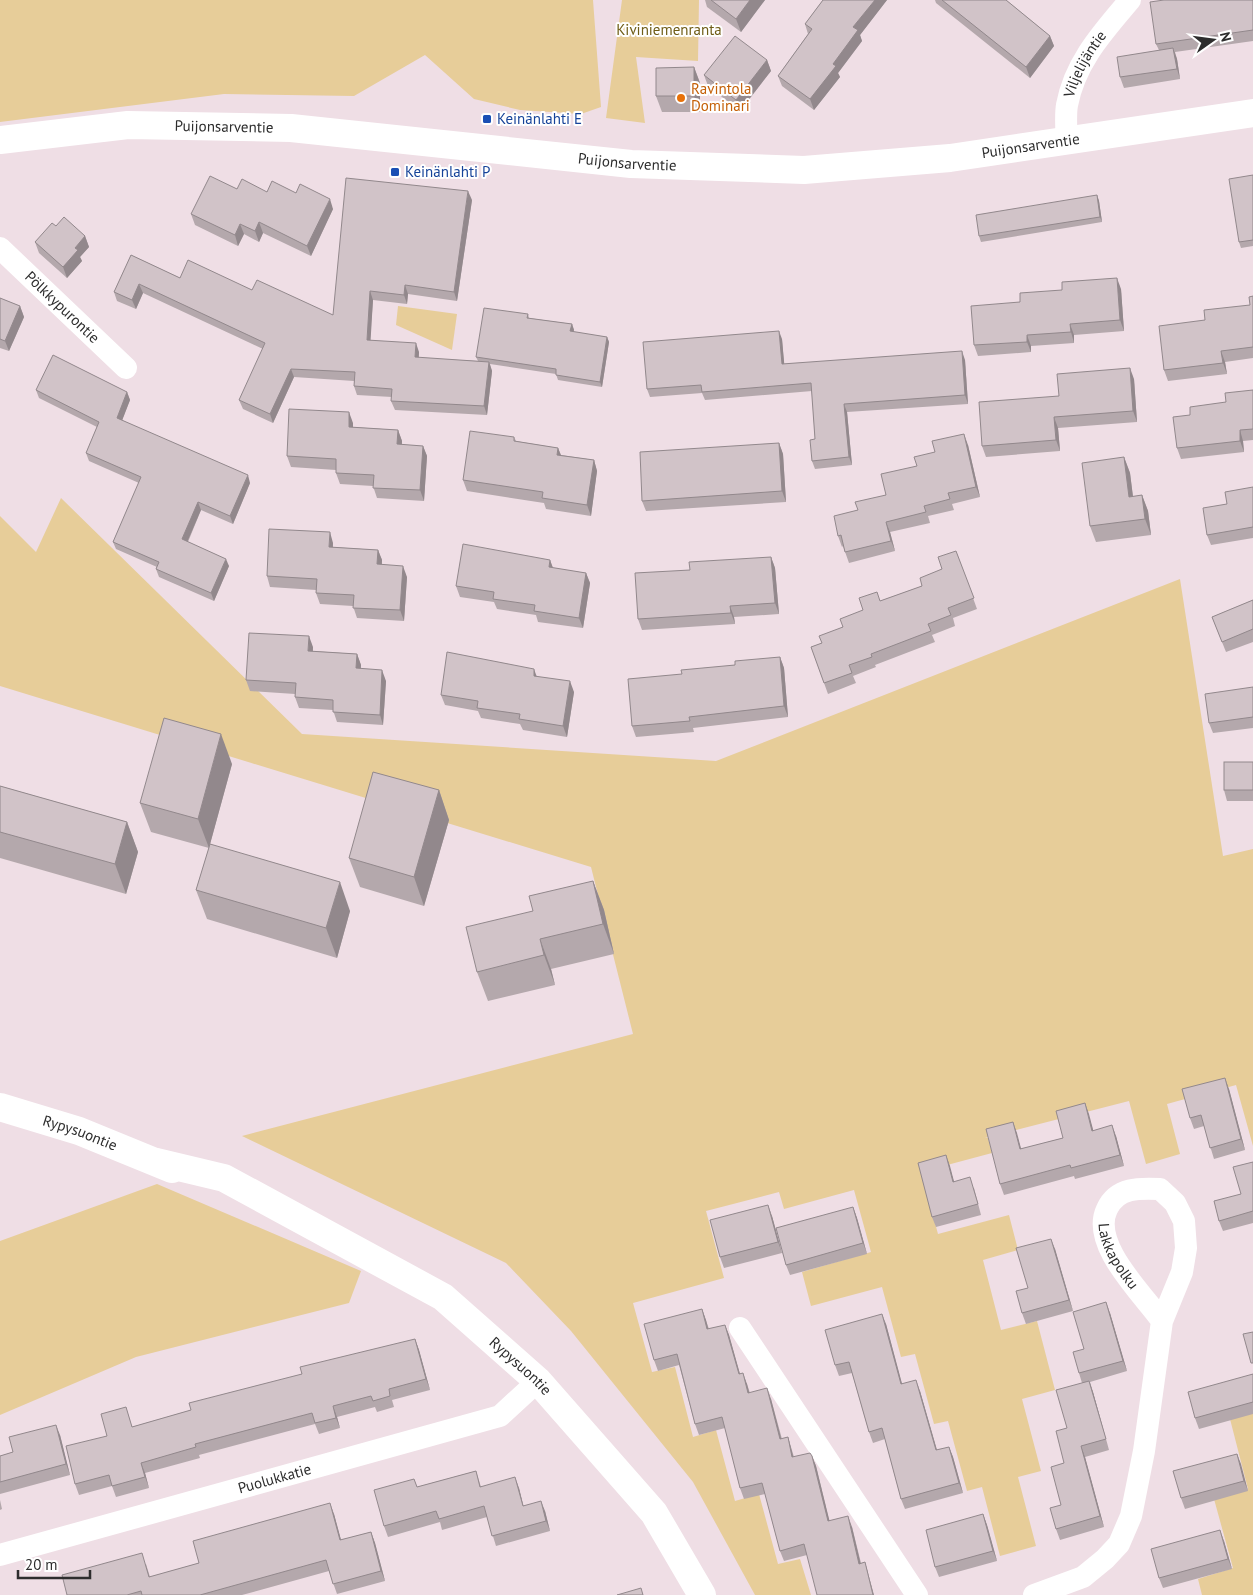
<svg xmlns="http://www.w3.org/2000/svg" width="1253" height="1595" font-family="'PT Sans',sans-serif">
<rect width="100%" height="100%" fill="#efdee5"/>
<!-- green -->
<g fill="#e7cd99">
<path d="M0,0H593L601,107L581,114L520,110L474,99L425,55L354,96L224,94L0,122Z"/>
<path d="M622,0H699L698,61L636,57L645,123L606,118Z"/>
<path d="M398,306L457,314L452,350L396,325Z"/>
<path d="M61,498L302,734L716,761L1180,579L1223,856L1253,849V1146L1236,1085L1167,1104L1180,1154L1146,1164L1129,1101L985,1138H988L992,1153L921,1172L938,1234L1009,1215L1018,1250L983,1260L1001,1330L1037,1321L1055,1390L1022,1399L1041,1471L1018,1477L1036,1546L1000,1556L982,1487L967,1491L948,1421L934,1424L915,1354L901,1357L882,1287L811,1306L802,1272L871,1252L854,1190L784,1209L779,1192L706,1211L724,1278L633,1303L652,1372L675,1367L693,1437L716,1430L735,1501L759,1494L778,1564L800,1559L811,1595H755L693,1482L571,1331L506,1263L242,1136L633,1034L591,867L0,686V516L36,552Z"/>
<path d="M157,1184L361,1271L349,1303L136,1357L0,1415V1241Z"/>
<path d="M1253,1412V1595H1202L1198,1579L1233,1568L1214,1499L1248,1489L1230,1419Z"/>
</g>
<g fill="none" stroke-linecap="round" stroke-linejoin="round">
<!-- street -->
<g stroke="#fff" stroke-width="22">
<path id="s1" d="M1066,140C1067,129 1065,116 1067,105C1075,62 1103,32 1130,0"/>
<path id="s2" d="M0,248L126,368"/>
<path d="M740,1328L917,1595"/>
<path id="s3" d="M0,1555L500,1416L538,1381"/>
<path id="s4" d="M1034,1595L1083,1577L1105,1559L1119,1544L1131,1516L1144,1451L1162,1321L1182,1272L1186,1248L1184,1221L1175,1203L1160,1189C1140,1188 1117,1187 1107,1209C1090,1244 1142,1293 1162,1321"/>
</g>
<!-- secondary -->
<g stroke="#fff" stroke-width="28">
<path id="s5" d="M0,140L128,125L291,128L631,164L804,170L950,158L1253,113"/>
<path id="s6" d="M0,1107L79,1131L172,1169"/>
<path id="s7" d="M157,1162L224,1178L443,1297L538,1381L654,1513L702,1595"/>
</g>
</g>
<!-- wall -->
<g fill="#b4a8ac">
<path d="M705,0H765L741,32L707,7Z"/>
<path d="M823,0H887L860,35L862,41L838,73L840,77L814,110L782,86L778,76L808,34L805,24Z"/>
<path d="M935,0H1006L1050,36L1054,46L1030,78L936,3Z"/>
<path d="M1253,0V41L1175,52L1177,59L1180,79L1124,88L1120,77L1159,50L1156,44Z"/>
<path d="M767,60L771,71L740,111L708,86L704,75Z"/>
<path d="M694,67L700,83V112H662L656,96Z"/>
<path d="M1253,175V246L1241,248L1239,242Z"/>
<path d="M237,189L267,192L296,193L333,209L311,256L263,233L259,242L244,234L238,246L195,225L191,214Z"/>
<path d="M1097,195L1099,201L1102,222L981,242L979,236Z"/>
<path d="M472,200L457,301L408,294L407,304L373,300L370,340L419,352V358L478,361L476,357L528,314L529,318L572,324L574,330L573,332L607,337L609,342L602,387L558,380L556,374L490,364L492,371L487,415L395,410L391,401L392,397L357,395L354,386V381L294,377L273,423L243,409L239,400L263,349L143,293L136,309L117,301L114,292L131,255L180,278L252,290L333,315Z"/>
<path d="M56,226L85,236L89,247L80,257L82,261L67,278L39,253L35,242Z"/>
<path d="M1121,289L1124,331L1074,335V343L1031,346V352L978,356L974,345Z"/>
<path d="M1253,296V358L1225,362L1227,374L1168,381L1164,370L1205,320L1250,305Z"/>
<path d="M0,298L20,306L24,317L9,351L0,348Z"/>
<path d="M782,339L784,364L965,360L968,404L847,412L852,465L815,469L812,461L815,439L812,391L705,400L702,393L650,397L647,389Z"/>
<path d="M1134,379L1137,422L1058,428L1060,451L986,457L982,446L1059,396Z"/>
<path d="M36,390L127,392L130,400L122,420L250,483L233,524L201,510L188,542L229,566L214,601L159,577L156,569L157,567L116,549L113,542L139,483L89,461L86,453L97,427L39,398Z"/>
<path d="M1253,390V440L1243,441L1244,452L1181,459L1177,448L1190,415L1226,402Z"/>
<path d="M353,423V427L398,430L402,441V445L423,446L427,456L424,501L377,498L373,486L340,484L336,473V470L291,467L287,456Z"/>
<path d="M514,437L516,441L558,448L561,455L594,460L597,471L591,516L546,509L544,503L467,491L463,480Z"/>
<path d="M779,443L783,454L786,502L646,511L642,501Z"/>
<path d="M968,445L980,497L952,504L954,510L928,516L930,523L890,532L895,551L849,563L843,546L842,547L838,536L858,510L886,495L917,466Z"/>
<path d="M1124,457L1130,473L1133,497L1142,495L1148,511L1151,535L1096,542L1090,526Z"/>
<path d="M1253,487V538L1211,545L1207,535L1227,504Z"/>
<path d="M333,543V547L378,550L382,560V565L407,577L404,621L357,618L353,606L320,604L316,593V590L270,587L267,576Z"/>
<path d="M956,551L977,609L953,618L955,626L932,635L935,642L875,665L876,667L853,676L856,683L828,694L811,647L822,643L863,610L880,601L922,586L942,569Z"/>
<path d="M771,557L775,568L779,614L734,617L735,624L642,630L638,619L690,570Z"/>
<path d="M550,560L553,568L586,573L590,583L583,628L538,622L536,615L497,609L494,602L460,597L456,586Z"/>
<path d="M1253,600V642L1226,652L1212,617Z"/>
<path d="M313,647V651L357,654L361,665V669L386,681L383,725L337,722L333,710L299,708L295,697V694L250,691L246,680Z"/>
<path d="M780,657L784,668L788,717L693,728L694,732L636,737L632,726L682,674Z"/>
<path d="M537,676L574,692L567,737L523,730L520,724L481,718L478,711L445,705L441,695Z"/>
<path d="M1253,687V728L1213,733L1209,723Z"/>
<path d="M1253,762V801H1227L1224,790Z"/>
<path d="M232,764L210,844L350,911L337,958L207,919L196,890L209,848L151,832L140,803Z"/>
<path d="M0,786L127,822L138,852L126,894L0,858Z"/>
<path d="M439,790L449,820L424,906L360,887L349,858Z"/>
<path d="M593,881L604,910L614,954L551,969L555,985L488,1001L477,972L533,911Z"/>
<path d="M1229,1089L1245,1150L1214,1159L1204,1126L1194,1129L1190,1118Z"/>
<path d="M1085,1103L1093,1130L1116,1136L1124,1166L1075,1179L1074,1176L1004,1195L1000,1184L1013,1122L1021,1149L1063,1138Z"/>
<path d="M946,1155L954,1182L974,1188L981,1215L936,1227L932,1217Z"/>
<path d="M1253,1162V1223L1223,1231L1219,1221L1241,1194Z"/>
<path d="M853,1207L857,1218L867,1254L790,1275L786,1265Z"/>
<path d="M772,1216L782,1253L724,1268L720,1257Z"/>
<path d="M1055,1249L1073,1311L1026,1324L1022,1313L1028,1288Z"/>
<path d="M702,1309L709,1329L725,1325L729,1335L740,1374L747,1384L750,1393L771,1399L782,1439L788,1437L794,1457L812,1456L816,1466L829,1520L852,1527L861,1563L865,1562L868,1573L807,1555L784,1561L780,1551L765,1494L744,1499L740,1488L725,1428L699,1435L695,1424L679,1365L658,1371L654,1360Z"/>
<path d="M1110,1313L1127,1371L1090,1382L1093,1392L1109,1450L1085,1457L1104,1527L1060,1540L1056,1529L1061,1505L1067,1428L1082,1383L1079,1373Z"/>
<path d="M886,1324L902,1384L920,1391L937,1450L949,1447L953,1457L963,1493L905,1509L901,1499L885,1439L873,1443L869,1432L852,1373L839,1376L835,1365Z"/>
<path d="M415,1339L419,1350L430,1390L392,1400L394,1407L377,1412L375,1407L337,1417L340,1428L319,1434L315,1424L199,1455L200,1458L145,1473L149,1488L116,1497L112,1486L79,1495L75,1484L126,1407L132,1427L191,1410L302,1374Z"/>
<path d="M1253,1374V1414L1199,1429L1195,1418Z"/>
<path d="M60,1435L70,1475L0,1494V1456L13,1452Z"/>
<path d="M1237,1454L1248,1491L1185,1509L1181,1498Z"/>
<path d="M476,1471L481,1487L519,1488L523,1506L545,1511L550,1531L496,1546L487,1517L442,1530L440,1522L388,1537L384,1526L414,1479L417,1487Z"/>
<path d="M0,1500L2,1509L0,1510Z"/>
<path d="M334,1514L341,1540L371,1532L375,1543L385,1581L337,1594L329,1571L242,1595H67L146,1564L150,1577L199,1563Z"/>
<path d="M983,1514L987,1525L997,1561L939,1577L935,1567Z"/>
<path d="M1224,1541L1232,1569L1163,1588L1159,1578Z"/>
</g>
<!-- shaded-wall -->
<g fill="#92888c">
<path d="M750,0H765L741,32L736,19Z"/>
<path d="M875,0H887L860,35L862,41L838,73L840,77L814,110L810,99L833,64L853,27Z"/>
<path d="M1050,36L1054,46L1030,78L1026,67Z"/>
<path d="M1173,48L1177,59L1180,79L1177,69Z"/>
<path d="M767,60L771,71L740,111L736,100Z"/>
<path d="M694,67L700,83V112L694,96Z"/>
<path d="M468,191L472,200L457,301L454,292Z"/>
<path d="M1097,195L1099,201L1102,222L1100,217Z"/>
<path d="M330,199L333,209L311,256L307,246Z"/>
<path d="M259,222L263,233L259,242L255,231Z"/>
<path d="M240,224L244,234L238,246L235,235Z"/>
<path d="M85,236L89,247L80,257L82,261L67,278L63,267L75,248Z"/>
<path d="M1117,278L1121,289L1124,331L1120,320Z"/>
<path d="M139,284L143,293L136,309L132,300Z"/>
<path d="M405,285L408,294L407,304L404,295Z"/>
<path d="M370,291L373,300L370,349L367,340Z"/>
<path d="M20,306L24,317L9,351L5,341Z"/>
<path d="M572,324L574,330L572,336L570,331Z"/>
<path d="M1070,324L1074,335V343L1071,332Z"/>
<path d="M779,331L782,339L785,372L782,364Z"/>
<path d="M1027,335L1031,346V352L1027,342Z"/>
<path d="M607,337L609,342L602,387L600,382Z"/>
<path d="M416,343L419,352L418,366L415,357Z"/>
<path d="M962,351L965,360L968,404L965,395Z"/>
<path d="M1221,351L1225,362L1227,374L1223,363Z"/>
<path d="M489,362L492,371L487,415L484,406Z"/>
<path d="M1130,368L1134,379L1137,422L1133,411Z"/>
<path d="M291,369L294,377L273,423L270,414Z"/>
<path d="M127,392L130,400L120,426L117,418Z"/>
<path d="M844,404L847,412L852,465L849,457Z"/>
<path d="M349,412L353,423V438L349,427Z"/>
<path d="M1054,417L1058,428L1060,451L1056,440Z"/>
<path d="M398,430L402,441L401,455L397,444Z"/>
<path d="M1240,430L1243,441L1244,452L1240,441Z"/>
<path d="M964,434L968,445L980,497L976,487Z"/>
<path d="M779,443L783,454L786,502L782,491Z"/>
<path d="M423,446L427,456L424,501L420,490Z"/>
<path d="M558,448L562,458L557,455Z"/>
<path d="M1124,457L1130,473L1135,513L1129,497Z"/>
<path d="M594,460L597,471L591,516L587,505Z"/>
<path d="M248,475L250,483L233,524L230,516Z"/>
<path d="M1142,495L1148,511L1151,535L1145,519Z"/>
<path d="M198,502L201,510L185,547L182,539Z"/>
<path d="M886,522L890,532L895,551L891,541Z"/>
<path d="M330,532L333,543L332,558L329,547Z"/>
<path d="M378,550L382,560L381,575L377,564Z"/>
<path d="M771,557L775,568L779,614L775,603Z"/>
<path d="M226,559L229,566L214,601L211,593Z"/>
<path d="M550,560L554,571L549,567Z"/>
<path d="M403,566L407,577L404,621L400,610Z"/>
<path d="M586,573L590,583L583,628L579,618Z"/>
<path d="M730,606L734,617L735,624L731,613Z"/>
<path d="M309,636L313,647L312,662L308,651Z"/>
<path d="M357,654L361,665L360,679L356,668Z"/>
<path d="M780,657L784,668L788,717L784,706Z"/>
<path d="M534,669L538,680L534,676Z"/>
<path d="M382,670L386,681L383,725L380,715Z"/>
<path d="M570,681L574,692L567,737L563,726Z"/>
<path d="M221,734L232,764L209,848L198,819Z"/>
<path d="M439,790L449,820L424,906L414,877Z"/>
<path d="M127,822L138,852L126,894L115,864Z"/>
<path d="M593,881L604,910L614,954L603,924Z"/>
<path d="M340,882L350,911L337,958L326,928Z"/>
<path d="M540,939L551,969L555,985L544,955Z"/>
<path d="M1225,1078L1229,1089L1245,1150L1241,1139Z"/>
<path d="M1085,1103L1089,1114L1096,1141L1092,1131Z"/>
<path d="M1013,1122L1017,1133L1024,1160L1020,1149Z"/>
<path d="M1112,1125L1116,1136L1124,1166L1120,1155Z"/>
<path d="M946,1155L950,1166L957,1193L953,1182Z"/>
<path d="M768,1205L772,1216L782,1253L778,1242Z"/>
<path d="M853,1207L857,1218L867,1254L863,1243Z"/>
<path d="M1051,1239L1055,1249L1073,1311L1069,1300Z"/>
<path d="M1106,1302L1110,1313L1127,1371L1123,1361Z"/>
<path d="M702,1309L706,1320L711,1340L707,1329Z"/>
<path d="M882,1314L886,1324L905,1395L901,1384Z"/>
<path d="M725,1325L729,1335L743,1385L739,1374Z"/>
<path d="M415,1339L419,1350L430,1390L426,1379Z"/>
<path d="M743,1373L747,1384L752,1404L748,1393Z"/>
<path d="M916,1380L920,1391L940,1461L936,1450Z"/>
<path d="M1089,1381L1093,1392L1109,1450L1106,1439Z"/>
<path d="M767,1388L771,1399L784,1450L780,1439Z"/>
<path d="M333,1406L337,1417L340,1428L336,1418Z"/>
<path d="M56,1425L60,1435L70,1475L66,1464Z"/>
<path d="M788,1437L791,1448L796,1468L792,1457Z"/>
<path d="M1081,1446L1085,1457L1104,1527L1100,1516Z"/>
<path d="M949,1447L953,1457L963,1493L959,1483Z"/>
<path d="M1237,1454L1241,1464L1248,1491L1244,1481Z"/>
<path d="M812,1456L816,1466L832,1531L828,1521Z"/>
<path d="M141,1463L145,1473L149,1488L145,1477Z"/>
<path d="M515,1477L519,1488L526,1516L523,1506Z"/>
<path d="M541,1501L545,1511L550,1531L546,1521Z"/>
<path d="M330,1503L334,1514L344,1551L340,1540Z"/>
<path d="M983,1514L987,1525L997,1561L993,1551Z"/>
<path d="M848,1516L852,1527L863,1574L859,1564Z"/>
<path d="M1220,1530L1224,1541L1232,1569L1228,1559Z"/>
<path d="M371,1532L375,1543L385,1581L381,1571Z"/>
<path d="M865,1562L874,1595H873Z"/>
</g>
<!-- building -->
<g fill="#d1c3c8" stroke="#92888c">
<path d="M711,0H750L736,19Z"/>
<path d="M823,0H875L853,27L858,30L833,64L836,66L810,99L778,76L812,29L805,24Z"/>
<path d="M942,0H1006L1050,36L1026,67Z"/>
<path d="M1164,0H1253V30L1156,44L1150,2Z"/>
<path d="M735,36L767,60L736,100L704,75Z"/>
<path d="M1173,48L1177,69L1120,77L1117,57Z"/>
<path d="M694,67V96H656V68Z"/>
<path d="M1253,175V240L1239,242L1229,179Z"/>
<path d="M210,176L237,189L242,179L267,192L272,181L296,193L300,184L330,199L307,246L259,222L255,231L240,224L235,235L191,214Z"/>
<path d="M346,178L468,191L454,292L405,285L404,295L370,291L367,340L416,343L415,357L489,362L484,406L391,401L392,389L354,386L355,372L291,369L270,414L239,400L265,343L139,284L132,300L114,292L131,255L180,278L188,260L252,290L257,280L333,315Z"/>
<path d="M1097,195L1100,217L979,236L976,215Z"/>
<path d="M64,217L85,236L75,248L78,250L63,267L35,242L52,223L56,226Z"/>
<path d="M1117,278L1120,320L1070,324L1071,332L1027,335V342L974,345L971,306L1020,302V293L1062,290V282Z"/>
<path d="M1253,296V347L1221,351L1223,363L1164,370L1159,326L1205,320L1204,310L1250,305L1249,297Z"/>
<path d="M0,298L20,306L5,341L0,339Z"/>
<path d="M484,308L528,314L527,318L572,324L570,331L607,337L600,382L556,375V369L476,357Z"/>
<path d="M779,331L782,364L962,351L965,395L844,404L849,457L812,461L810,440L815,439L811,383L702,392L701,385L647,389L643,342Z"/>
<path d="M53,355L127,392L117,418L248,475L230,516L198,502L182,539L226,559L211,593L156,569L159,562L113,542L141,477L86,453L99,422L36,390Z"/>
<path d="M1130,368L1133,411L1054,417L1056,440L982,446L979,402L1059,396L1057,374Z"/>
<path d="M1253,390V429L1240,430V441L1177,448L1173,417L1190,415V407L1226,402L1225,393Z"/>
<path d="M289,409L349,412V427L398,430L397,444L423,446L420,490L373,488L374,475L336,473V459L287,456Z"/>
<path d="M470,431L514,437V441L558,448L557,455L594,460L587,505L542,498L543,492L463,480Z"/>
<path d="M964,434L976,487L948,493L950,499L924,506L926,512L886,522L891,541L845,552L841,535L838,536L834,516L858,510L855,502L886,495L881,474L917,466L914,457L935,452L932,441Z"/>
<path d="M779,443L782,491L642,501L640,452Z"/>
<path d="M1124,457L1129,497L1142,495L1145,519L1090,526L1082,463Z"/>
<path d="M1253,487V527L1207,535L1203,508L1227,504L1225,492Z"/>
<path d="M269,529L330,532L329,547L378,550L377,564L403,566L400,610L353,608L354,595L316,593L317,579L267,576Z"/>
<path d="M463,544L550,560L549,567L586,573L579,618L534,611L535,605L493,599L494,592L456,586Z"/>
<path d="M956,551L974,598L948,608L951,615L928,624L931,631L871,654L872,657L849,665L852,673L824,683L811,647L822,643L819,636L843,627L840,619L863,610L859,598L877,592L880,601L922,586L920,578L942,569L938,557Z"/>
<path d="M771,557L775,603L730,606L731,613L638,619L635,573L690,570L689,562Z"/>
<path d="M1253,600V629L1222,642L1212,617Z"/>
<path d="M249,633L309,636L308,651L357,654L356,668L382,670L380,715L333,712V700L295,697L296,683L246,680Z"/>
<path d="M447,652L534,669V676L570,681L563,726L519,719L520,714L477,708L478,701L441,695Z"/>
<path d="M780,657L784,706L689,717L690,721L632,726L628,679L682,674L681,670L735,665V661Z"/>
<path d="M1253,687V717L1209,723L1205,694Z"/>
<path d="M164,718L221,734L198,819L140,803Z"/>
<rect x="1224" y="762" width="29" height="28"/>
<path d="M373,772L439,790L414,877L349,858Z"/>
<path d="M0,786L127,822L115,864L0,832Z"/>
<path d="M210,844L340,882L326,928L196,890Z"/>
<path d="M593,881L603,924L540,939L544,955L477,972L466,927L533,911L529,896Z"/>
<path d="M1225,1078L1241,1139L1210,1148L1201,1115L1190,1118L1182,1089Z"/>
<path d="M1085,1103L1092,1131L1112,1125L1120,1155L1071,1168L1070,1165L1000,1184L986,1129L1013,1122L1020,1149L1063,1138L1056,1111Z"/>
<path d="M946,1155L953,1182L970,1177L978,1204L932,1217L918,1163Z"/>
<path d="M1253,1162V1211L1219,1221L1214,1201L1241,1194L1233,1167Z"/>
<path d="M768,1205L778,1242L720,1257L710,1220Z"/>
<path d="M853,1207L863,1243L786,1265L776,1228Z"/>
<path d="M1051,1239L1069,1300L1022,1313L1016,1291L1028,1288L1016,1248Z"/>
<path d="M1106,1302L1123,1361L1079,1373L1073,1352L1084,1349L1073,1312Z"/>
<path d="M702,1309L707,1329L725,1325L739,1374L743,1373L748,1393L767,1388L780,1439L788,1437L792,1457L810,1453L812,1456L828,1521L848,1516L859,1564L865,1562L873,1595H817L804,1544L780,1551L762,1483L740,1488L722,1417L695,1424L677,1354L654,1360L644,1324Z"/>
<path d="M882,1314L901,1384L916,1380L936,1450L949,1447L959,1483L901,1499L882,1428L869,1432L849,1362L835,1365L825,1330Z"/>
<path d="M1253,1332V1363H1251L1243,1334Z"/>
<path d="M415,1339L426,1379L389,1389L390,1396L373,1401L371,1396L333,1406L336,1418L315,1423L312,1413L195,1444L196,1447L141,1463L145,1477L112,1486L109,1475L75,1484L66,1446L107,1436L101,1414L126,1407L132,1427L191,1410L189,1403L302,1374L300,1367Z"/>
<path d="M1253,1374V1402L1195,1418L1188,1392Z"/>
<path d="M1089,1381L1106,1439L1081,1446L1100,1516L1056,1529L1050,1508L1061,1505L1051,1467L1064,1463L1056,1431L1067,1428L1056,1390Z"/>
<path d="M56,1425L66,1464L0,1482V1456L13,1452L9,1437Z"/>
<path d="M1237,1454L1244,1481L1181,1498L1173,1471Z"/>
<path d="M476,1471L480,1487L515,1477L523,1506L541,1501L546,1521L492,1536L484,1506L439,1519L436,1511L384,1526L374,1490L414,1479L417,1487Z"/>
<path d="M330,1503L340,1540L371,1532L381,1571L333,1584L326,1560L200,1595H142L141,1591L127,1595H67L62,1575L142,1553L149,1577L199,1563L193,1541Z"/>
<path d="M983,1514L993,1551L935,1567L926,1530Z"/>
<path d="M1220,1530L1228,1559L1159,1578L1151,1549Z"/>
<path d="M641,1588L643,1595H617Z"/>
</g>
<!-- markers -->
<circle fill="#e8710a" stroke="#fff" stroke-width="2" cx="681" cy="98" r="5"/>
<g fill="#1a4fb4" stroke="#fff" stroke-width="2">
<rect x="482" y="114" width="10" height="10" rx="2.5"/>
<rect x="390" y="167" width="10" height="10" rx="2.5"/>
</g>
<g text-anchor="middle" stroke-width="4" stroke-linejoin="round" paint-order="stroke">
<!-- park labels -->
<g font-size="15" fill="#6f5d17" stroke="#fff">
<text x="669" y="35">Kiviniemenranta</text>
</g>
<!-- street labels -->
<g font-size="15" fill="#2d2d2d" stroke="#fff">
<text dy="5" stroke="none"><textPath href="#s1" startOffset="80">Viljelijäntie</textPath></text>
<text dy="5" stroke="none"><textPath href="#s5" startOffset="225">Puijonsarventie</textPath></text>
<text dy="5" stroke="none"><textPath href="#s5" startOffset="1035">Puijonsarventie</textPath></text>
<text dy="5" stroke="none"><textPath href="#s5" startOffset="630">Puijonsarventie</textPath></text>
<text dy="5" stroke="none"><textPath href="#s2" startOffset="86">Pölkkypurontie</textPath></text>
<text dy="5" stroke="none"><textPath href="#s6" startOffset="84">Rypysuontie</textPath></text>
<text dy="5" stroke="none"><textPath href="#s4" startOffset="586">Lakkapolku</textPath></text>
<text dy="5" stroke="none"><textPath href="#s7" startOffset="422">Rypysuontie</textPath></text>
<text dy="5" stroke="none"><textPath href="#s3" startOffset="285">Puolukkatie</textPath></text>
</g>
<!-- food labels -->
<g font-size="15" fill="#c56008" stroke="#fff" text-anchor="start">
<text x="691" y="94">Ravintola<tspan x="691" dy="17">Dominari</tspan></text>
</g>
<!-- transit labels -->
<g font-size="15" fill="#164399" stroke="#fff" text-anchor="start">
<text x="497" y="124">Keinänlahti E</text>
<text x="405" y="177">Keinänlahti P</text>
</g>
</g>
<!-- north arrow -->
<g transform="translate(1213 40) rotate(76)" stroke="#ffffff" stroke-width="4" paint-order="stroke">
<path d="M0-4L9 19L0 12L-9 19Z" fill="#2d2d2d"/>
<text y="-8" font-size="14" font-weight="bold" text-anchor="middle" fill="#2d2d2d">N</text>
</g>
<!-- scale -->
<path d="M18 1570v8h72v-8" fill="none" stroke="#2d2d2d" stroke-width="2.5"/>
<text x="25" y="1570" font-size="15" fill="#2d2d2d" stroke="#ffffff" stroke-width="4" paint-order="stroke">20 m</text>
</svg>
